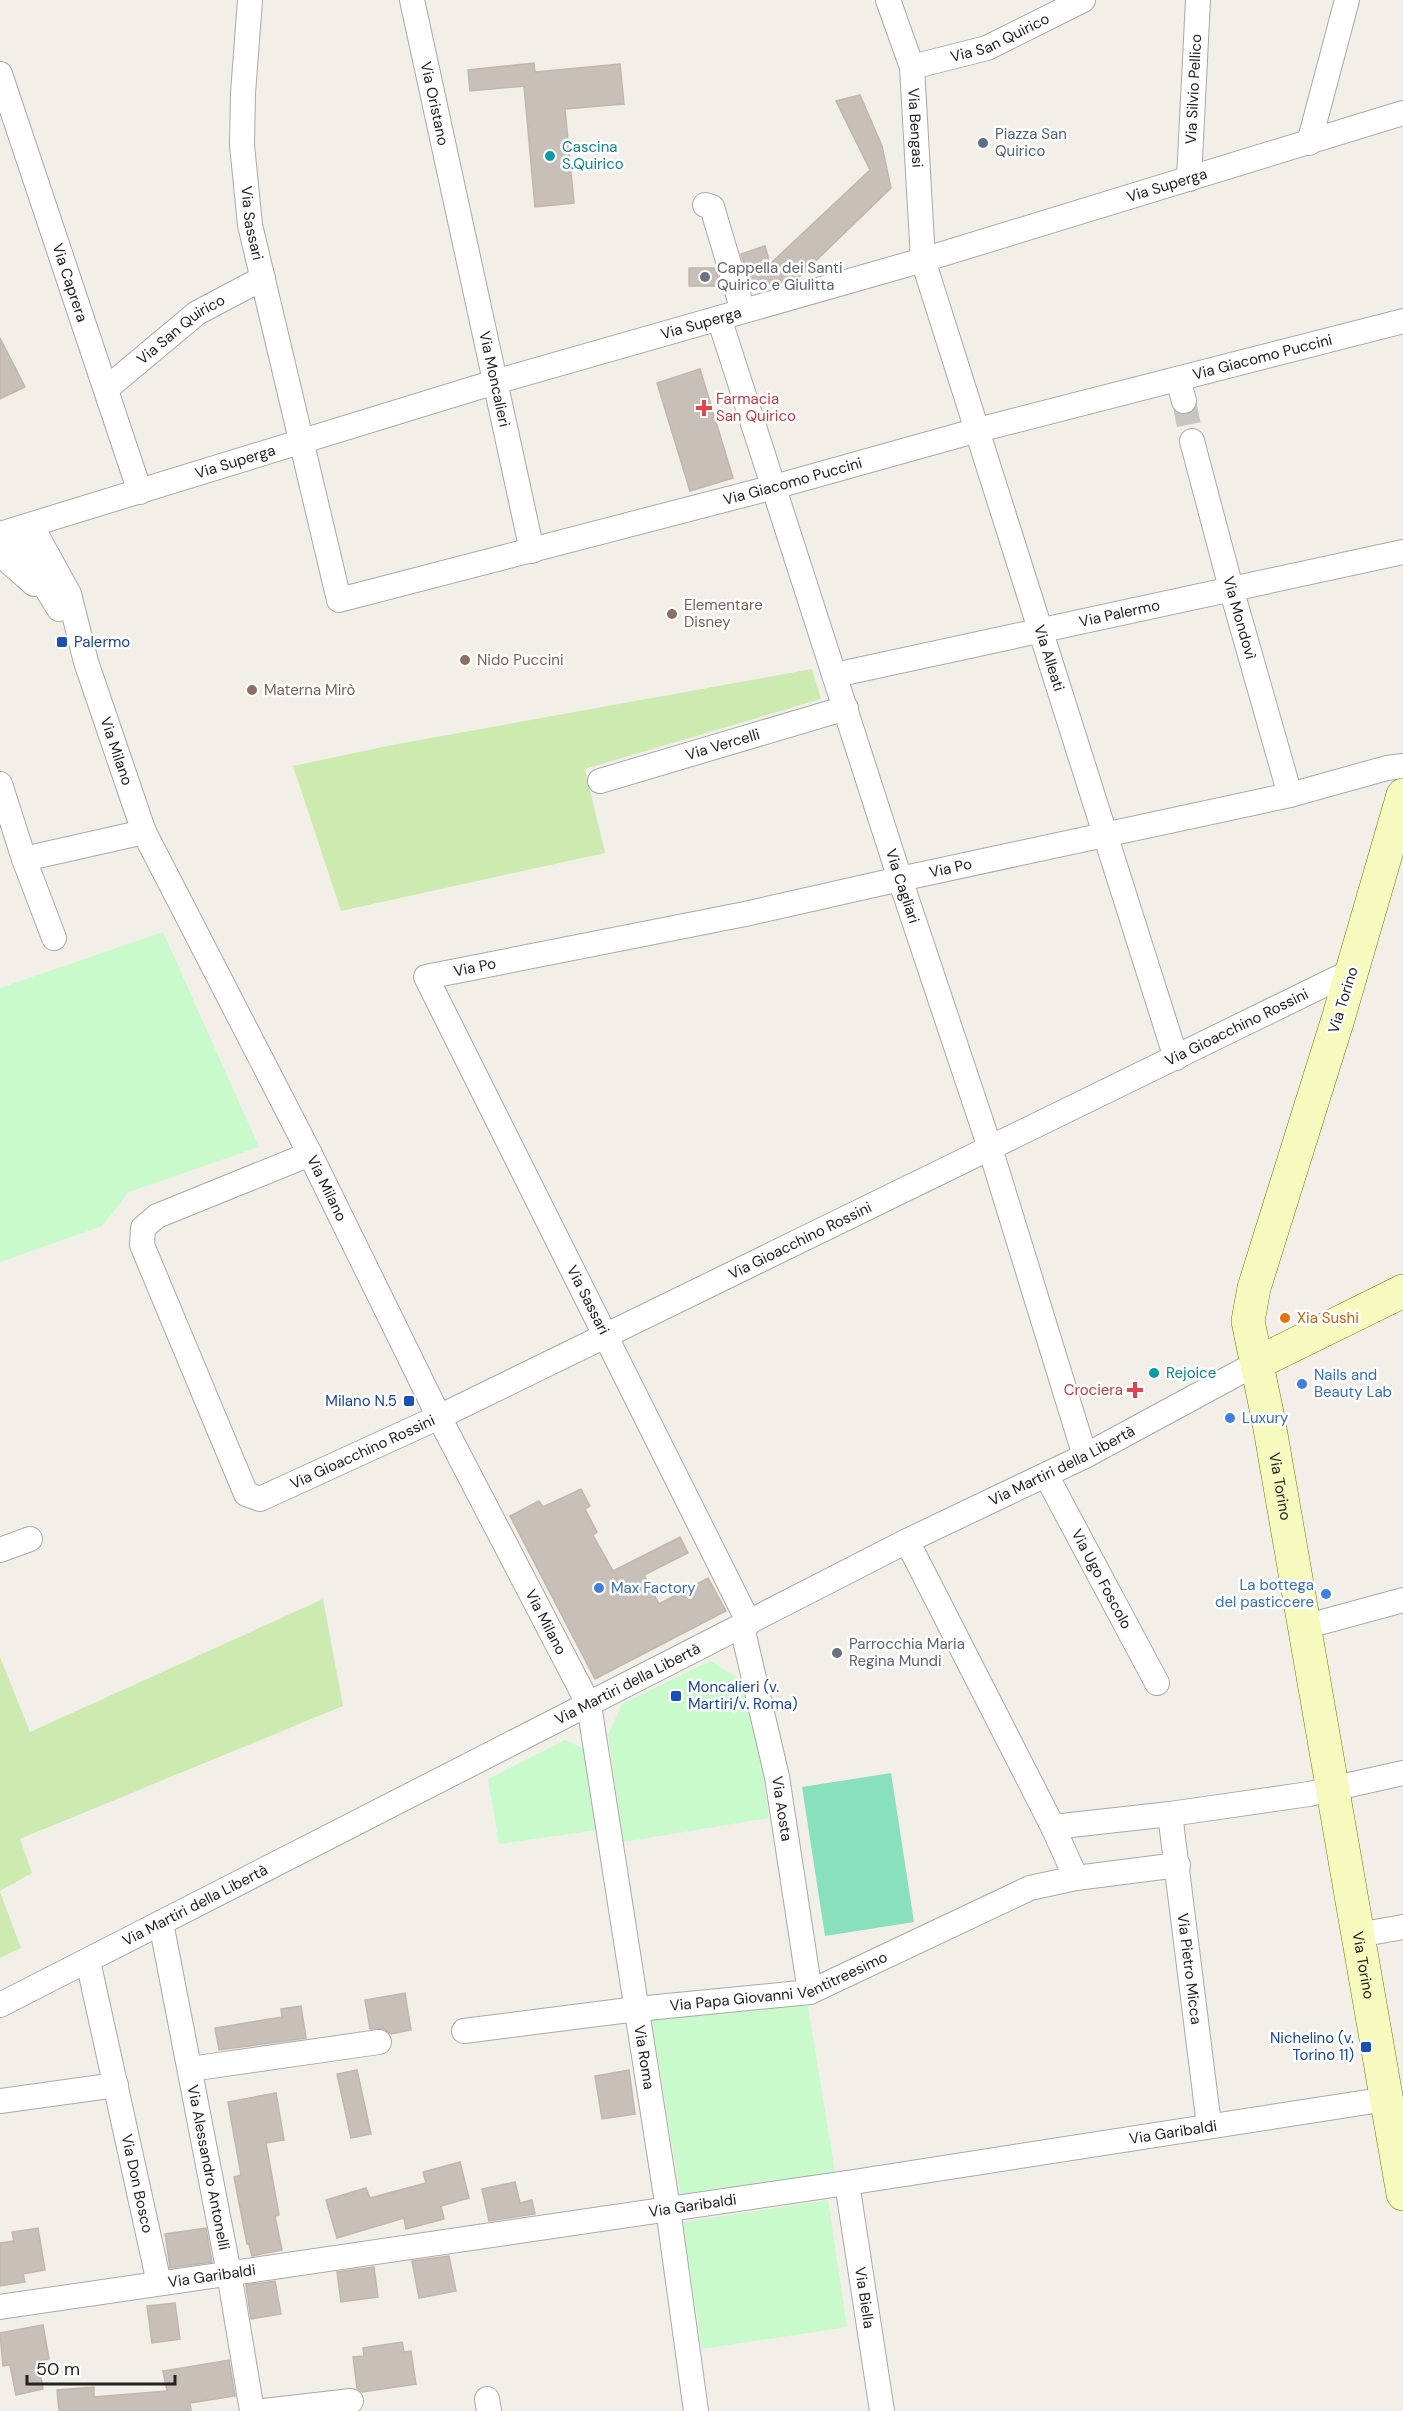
<svg xmlns="http://www.w3.org/2000/svg" width="1403" height="2411" font-family="'DM Sans',sans-serif">
<rect width="100%" height="100%" fill="#f2efe9"/>
<!-- grass -->
<g fill="#cdebb0">
<path d="M812,669L821,699L585,769L605,853L341,911L293,766L392,745Z"/>
<path d="M323,1599L343,1706L20,1839L32,1873L0,1891V1657L30,1732Z"/>
<path d="M0,1892L21,1948L0,1958Z"/>
</g>
<!-- park -->
<g fill="#c8facc">
<path d="M163,932L259,1147L129,1192L102,1226L0,1262V988Z"/>
<path d="M710,1661L750,1685L769,1818L623,1842L608,1735L622,1704Z"/>
<path d="M565,1740L585,1749L597,1830L499,1844L488,1779Z"/>
<path d="M808,2005L835,2173L681,2199L651,2017Z"/>
<path d="M828,2200L847,2327L702,2349L683,2222Z"/>
</g>
<!-- pitch -->
<path fill="#88e0be" d="M891,1773L914,1922L825,1936L802,1787Z"/>
<!-- building -->
<g fill="#c7bfb8" stroke="#c4b6ab" stroke-width="1.5">
<path d="M534,63L535,72L620,64L624,104L565,109L574,203L535,207L524,86L470,91L468,70Z"/>
<path d="M860,95L882,146L891,188L795,281L750,286L741,254L765,246L770,264L870,170L836,101Z"/>
<path d="M689,268H715L721,286H689Z"/>
<path d="M0,338L25,387L0,399Z"/>
<path d="M700,369L733,478L690,491L657,383Z"/>
<path d="M581,1489L590,1506L585,1509L597,1532L593,1535L613,1571L680,1537L688,1553L644,1575L659,1604L708,1578L726,1611L595,1679L510,1516L539,1501L543,1507Z"/>
<path d="M405,1993L411,2030L391,2034L384,2029H370L365,2000Z"/>
<path d="M301,2006L306,2038L219,2050L215,2028L282,2017L281,2009Z"/>
<path d="M357,2070L371,2134L351,2138L337,2074Z"/>
<path d="M629,2070L635,2114L602,2119L595,2076Z"/>
<path d="M276,2093L284,2140L266,2143L279,2215L275,2216L282,2250L252,2256L249,2244H247L234,2177L241,2175L228,2102Z"/>
<path d="M460,2162L469,2198L441,2206L444,2219L406,2229L404,2218L337,2238L326,2200L366,2188L370,2198L426,2183L423,2172Z"/>
<path d="M515,2182L520,2203L532,2200L535,2214L489,2221L482,2189Z"/>
<path d="M38,2228L45,2270L23,2274L25,2282L0,2286V2243L14,2241L12,2232Z"/>
<path d="M206,2228L212,2262L170,2268L165,2234Z"/>
<path d="M449,2256L456,2291L419,2298L412,2261Z"/>
<path d="M374,2267L378,2297L341,2302L337,2272Z"/>
<path d="M275,2281L281,2314L251,2319L246,2285Z"/>
<path d="M175,2303L180,2339L152,2343L147,2306Z"/>
<path d="M43,2325L49,2359L38,2361L43,2389L16,2395L10,2365L3,2366L0,2333Z"/>
<path d="M402,2342L404,2352L411,2351L416,2384L362,2392L357,2388L353,2357L364,2356L363,2348Z"/>
<path d="M229,2360L235,2396L190,2403L191,2411H59L57,2390L94,2387V2397L167,2391L163,2371Z"/>
</g>
<g fill="none" stroke-linecap="round" stroke-linejoin="round">
<!-- street-tunnel -->
<path stroke="#c8c6c1" stroke-width="24" stroke-dasharray="24 12" stroke-linecap="butt" d="M1184,401L1192,441"/>
<!-- street casing -->
<g stroke="#a9a9a9" stroke-width="26">
<g id="street">
<path id="s1" d="M250,0L243,93L242,145L250,225L339,600L774,487L978,430L1403,321"/>
<path id="s2" d="M412,0L532,551"/>
<path id="s3" d="M888,0L912,67L923,260L1176,1058"/>
<path id="s4" d="M912,67L987,48L1083,0"/>
<path id="s5" d="M0,74L140,492"/>
<path d="M1309,143L1347,0"/>
<path id="s6" d="M1189,179L1198,0"/>
<path d="M705,205L712,207L743,311"/>
<path id="s7" d="M719,318L900,879L990,1148L1085,1456"/>
<path d="M1178,379L1184,401"/>
<path id="s8" d="M106,389L197,313L263,278"/>
<path id="s9" d="M1192,441L1231,588L1290,795"/>
<path id="s10" d="M31,525L69,594L86,662L144,832L310,1154L439,1417L589,1705L668,2209L696,2411"/>
<path d="M11,531L59,609"/>
<path id="s11" d="M0,534L495,382L923,260L1403,113"/>
<path d="M0,554L34,584"/>
<path id="s12" d="M835,675L1403,552"/>
<path id="s13" d="M600,781L846,708"/>
<path d="M0,784L24,859L54,938"/>
<path d="M24,859L144,832"/>
<path id="s14" d="M310,1154L157,1216L143,1228L142,1245L246,1494L260,1499L439,1417L1352,971"/>
<path id="s15" d="M1046,1475L1157,1683"/>
<path d="M907,1541L1053,1827L1076,1878"/>
<path d="M0,1550L30,1539"/>
<path id="s16" d="M749,1623L426,977L745,914L900,879L1290,795L1387,768L1403,766"/>
<path id="s17" d="M742,1627L777,1777L810,1992"/>
<path d="M1304,1627L1403,1600"/>
<path id="s18" d="M1170,1814L1209,2125"/>
<path d="M1053,1827L1170,1814L1309,1794L1403,1773"/>
<path id="s19" d="M161,1923L229,2273L252,2411"/>
<path d="M1358,1935L1403,1927"/>
<path id="s20" d="M88,1961L159,2283"/>
<path id="s21" d="M0,2005L907,1541L1085,1456L1257,1363"/>
<path id="s22" d="M464,2031L637,2009L810,1992L1030,1888L1076,1878L1178,1865"/>
<path d="M190,2069L379,2042"/>
<path d="M0,2101L116,2085"/>
<path id="s23" d="M847,2183L882,2411"/>
<path id="s24" d="M0,2307L847,2183L1387,2099"/>
<path d="M487,2399L489,2411"/>
<path d="M264,2411L351,2401"/>
</g>
</g>
<!-- secondary casing -->
<g stroke="#707d05" stroke-width="34">
<g id="secondary">
<path id="s25" d="M1403,795L1338,1019L1254,1288L1248,1321L1269,1423L1403,2194"/>
<path d="M1257,1363L1403,1291"/>
</g>
</g>
<!-- street -->
<use href="#street" stroke="#fff" stroke-width="24"/>
<!-- secondary -->
<use href="#secondary" stroke="#f7fabf" stroke-width="33"/>
</g>
<!-- markers -->
<circle fill="#5c6f8a" stroke="#fff" stroke-width="2" cx="983" cy="143" r="6"/>
<g fill="#0f9aa8" stroke="#fff" stroke-width="2">
<circle cx="550" cy="156" r="6"/>
<circle cx="1154" cy="1373" r="6"/>
</g>
<g fill="#6b7280" stroke="#fff" stroke-width="2">
<circle cx="705" cy="277" r="6"/>
<circle cx="837" cy="1653" r="6"/>
</g>
<g fill="#e0444e" stroke="#fff" stroke-width="2">
<path d="M701 399h6v6h6v6h-6v6h-6v-6h-6v-6h6z"/>
<path d="M1132 1381h6v6h6v6h-6v6h-6v-6h-6v-6h6z"/>
</g>
<g fill="#8d6e63" stroke="#fff" stroke-width="2">
<circle cx="672" cy="614" r="6"/>
<circle cx="465" cy="660" r="6"/>
<circle cx="252" cy="690" r="6"/>
</g>
<g fill="#1a4fb4" stroke="#fff" stroke-width="2">
<rect x="56" y="636" width="12" height="12" rx="3"/>
<rect x="403" y="1395" width="12" height="12" rx="3"/>
<rect x="670" y="1690" width="12" height="12" rx="3"/>
<rect x="1360" y="2041" width="12" height="12" rx="3"/>
</g>
<circle fill="#e8710a" stroke="#fff" stroke-width="2" cx="1285" cy="1318" r="6"/>
<g fill="#3f7fe0" stroke="#fff" stroke-width="2">
<circle cx="1302" cy="1384" r="6"/>
<circle cx="1230" cy="1418" r="6"/>
<circle cx="599" cy="1588" r="6"/>
<circle cx="1326" cy="1594" r="6"/>
</g>
<g text-anchor="middle" stroke-width="5" stroke-linejoin="round" paint-order="stroke">
<!-- street labels -->
<g font-size="15" fill="#222" stroke="#fff">
<text dy="5" stroke="none"><textPath href="#s4" startOffset="93">Via San Quirico</textPath></text>
<text dy="5" stroke="none"><textPath href="#s6" startOffset="90">Via Silvio Pellico</textPath></text>
<text dy="5" stroke="none"><textPath href="#s2" startOffset="106">Via Oristano</textPath></text>
<text dy="5" stroke="none"><textPath href="#s3" startOffset="132">Via Bengasi</textPath></text>
<text dy="5" stroke="none"><textPath href="#s11" startOffset="1218">Via Superga</textPath></text>
<text dy="5" stroke="none"><textPath href="#s1" startOffset="224">Via Sassari</textPath></text>
<text dy="5" stroke="none"><textPath href="#s5" startOffset="220">Via Caprera</textPath></text>
<text dy="5" stroke="none"><textPath href="#s11" startOffset="732">Via Superga</textPath></text>
<text dy="5" stroke="none"><textPath href="#s8" startOffset="96">Via San Quirico</textPath></text>
<text dy="5" stroke="none"><textPath href="#s1" startOffset="1566">Via Giacomo Puccini</textPath></text>
<text dy="5" stroke="none"><textPath href="#s2" startOffset="388">Via Moncalieri</textPath></text>
<text dy="5" stroke="none"><textPath href="#s11" startOffset="246">Via Superga</textPath></text>
<text dy="5" stroke="none"><textPath href="#s1" startOffset="1080">Via Giacomo Puccini</textPath></text>
<text dy="5" stroke="none"><textPath href="#s12" startOffset="291">Via Palermo</textPath></text>
<text dy="5" stroke="none"><textPath href="#s9" startOffset="183">Via Mondovì</textPath></text>
<text dy="5" stroke="none"><textPath href="#s3" startOffset="682">Via Alleati</textPath></text>
<text dy="5" stroke="none"><textPath href="#s13" startOffset="128">Via Vercelli</textPath></text>
<text dy="5" stroke="none"><textPath href="#s10" startOffset="243">Via Milano</textPath></text>
<text dy="5" stroke="none"><textPath href="#s16" startOffset="1258">Via Po</textPath></text>
<text dy="5" stroke="none"><textPath href="#s7" startOffset="597">Via Cagliari</textPath></text>
<text dy="5" stroke="none"><textPath href="#s16" startOffset="772">Via Po</textPath></text>
<text transform="translate(1343 1000) rotate(-73)" y="5">Via Torino</text>
<text dy="5" stroke="none"><textPath href="#s14" startOffset="1570">Via Gioacchino Rossini</textPath></text>
<text dy="5" stroke="none"><textPath href="#s10" startOffset="729">Via Milano</textPath></text>
<text dy="5" stroke="none"><textPath href="#s14" startOffset="1084">Via Gioacchino Rossini</textPath></text>
<text transform="translate(588 1300) rotate(63)" y="5">Via Sassari</text>
<text dy="5" stroke="none"><textPath href="#s14" startOffset="598">Via Gioacchino Rossini</textPath></text>
<text dy="5" stroke="none"><textPath href="#s21" startOffset="1191">Via Martiri della Libertà</textPath></text>
<text dy="5" stroke="none"><textPath href="#s25" startOffset="717">Via Torino</textPath></text>
<text dy="5" stroke="none"><textPath href="#s15" startOffset="118">Via Ugo Foscolo</textPath></text>
<text dy="5" stroke="none"><textPath href="#s10" startOffset="1215">Via Milano</textPath></text>
<text dy="5" stroke="none"><textPath href="#s21" startOffset="705">Via Martiri della Libertà</textPath></text>
<text dy="5" stroke="none"><textPath href="#s17" startOffset="186">Via Aosta</textPath></text>
<text dy="5" stroke="none"><textPath href="#s21" startOffset="219">Via Martiri della Libertà</textPath></text>
<text dy="5" stroke="none"><textPath href="#s25" startOffset="1203">Via Torino</textPath></text>
<text dy="5" stroke="none"><textPath href="#s18" startOffset="156">Via Pietro Micca</textPath></text>
<text dy="5" stroke="none"><textPath href="#s22" startOffset="320">Via Papa Giovanni Ventitreesimo</textPath></text>
<text dy="5" stroke="none"><textPath href="#s10" startOffset="1665">Via Roma</textPath></text>
<text dy="5" stroke="none"><textPath href="#s24" startOffset="1186">Via Garibaldi</textPath></text>
<text dy="5" stroke="none"><textPath href="#s19" startOffset="249">Via Alessandro Antonelli</textPath></text>
<text dy="5" stroke="none"><textPath href="#s20" startOffset="228">Via Don Bosco</textPath></text>
<text dy="5" stroke="none"><textPath href="#s24" startOffset="700">Via Garibaldi</textPath></text>
<text dy="5" stroke="none"><textPath href="#s24" startOffset="214">Via Garibaldi</textPath></text>
<text dy="5" stroke="none"><textPath href="#s23" startOffset="116">Via Biella</textPath></text>
</g>
<!-- service labels -->
<g font-size="15" fill="#4e5e75" stroke="#fff" text-anchor="start">
<text x="995" y="139">Piazza San<tspan x="995" dy="17">Quirico</tspan></text>
</g>
<!-- culture labels -->
<g font-size="15" fill="#0d838f" stroke="#fff" text-anchor="start">
<text x="562" y="152">Cascina<tspan x="562" dy="17">S.Quirico</tspan></text>
<text x="1166" y="1378">Rejoice</text>
</g>
<!-- worship labels -->
<g font-size="15" fill="#5b616d" stroke="#fff" text-anchor="start">
<text x="717" y="273">Cappella dei Santi<tspan x="717" dy="17">Quirico e Giulitta</tspan></text>
<text x="849" y="1649">Parrocchia Maria<tspan x="849" dy="17">Regina Mundi</tspan></text>
</g>
<!-- health labels -->
<g font-size="15" fill="#be3a42" stroke="#fff" text-anchor="start">
<text x="716" y="404">Farmacia<tspan x="716" dy="17">San Quirico</tspan></text>
<text x="1123" y="1395" text-anchor="end">Crociera</text>
</g>
<!-- education labels -->
<g font-size="15" fill="#785e54" stroke="#fff" text-anchor="start">
<text x="684" y="610">Elementare<tspan x="684" dy="17">Disney</tspan></text>
<text x="477" y="665">Nido Puccini</text>
<text x="264" y="695">Materna Mirò</text>
</g>
<!-- transit labels -->
<g font-size="15" fill="#164399" stroke="#fff" text-anchor="start">
<text x="74" y="647">Palermo</text>
<text x="397" y="1406" text-anchor="end">Milano N.5</text>
<text x="688" y="1692">Moncalieri (v.<tspan x="688" dy="17">Martiri/v. Roma)</tspan></text>
<text x="1354" y="2043" text-anchor="end">Nichelino (v.<tspan x="1354" dy="17">Torino 11)</tspan></text>
</g>
<!-- food labels -->
<g font-size="15" fill="#c56008" stroke="#fff" text-anchor="start">
<text x="1297" y="1323">Xia Sushi</text>
</g>
<!-- shop labels -->
<g font-size="15" fill="#366cbe" stroke="#fff" text-anchor="start">
<text x="1314" y="1380">Nails and<tspan x="1314" dy="17">Beauty Lab</tspan></text>
<text x="1242" y="1423">Luxury</text>
<text x="1314" y="1590" text-anchor="end">La bottega<tspan x="1314" dy="17">del pasticcere</tspan></text>
<text x="611" y="1593">Max Factory</text>
</g>
</g>
<!-- scale -->
<path d="M27 2375v9h148v-9" fill="none" stroke="#222222" stroke-width="3"/>
<text x="36" y="2375" font-size="18" fill="#222222" stroke="#ffffff" stroke-width="4.5" paint-order="stroke">50 m</text>
</svg>
